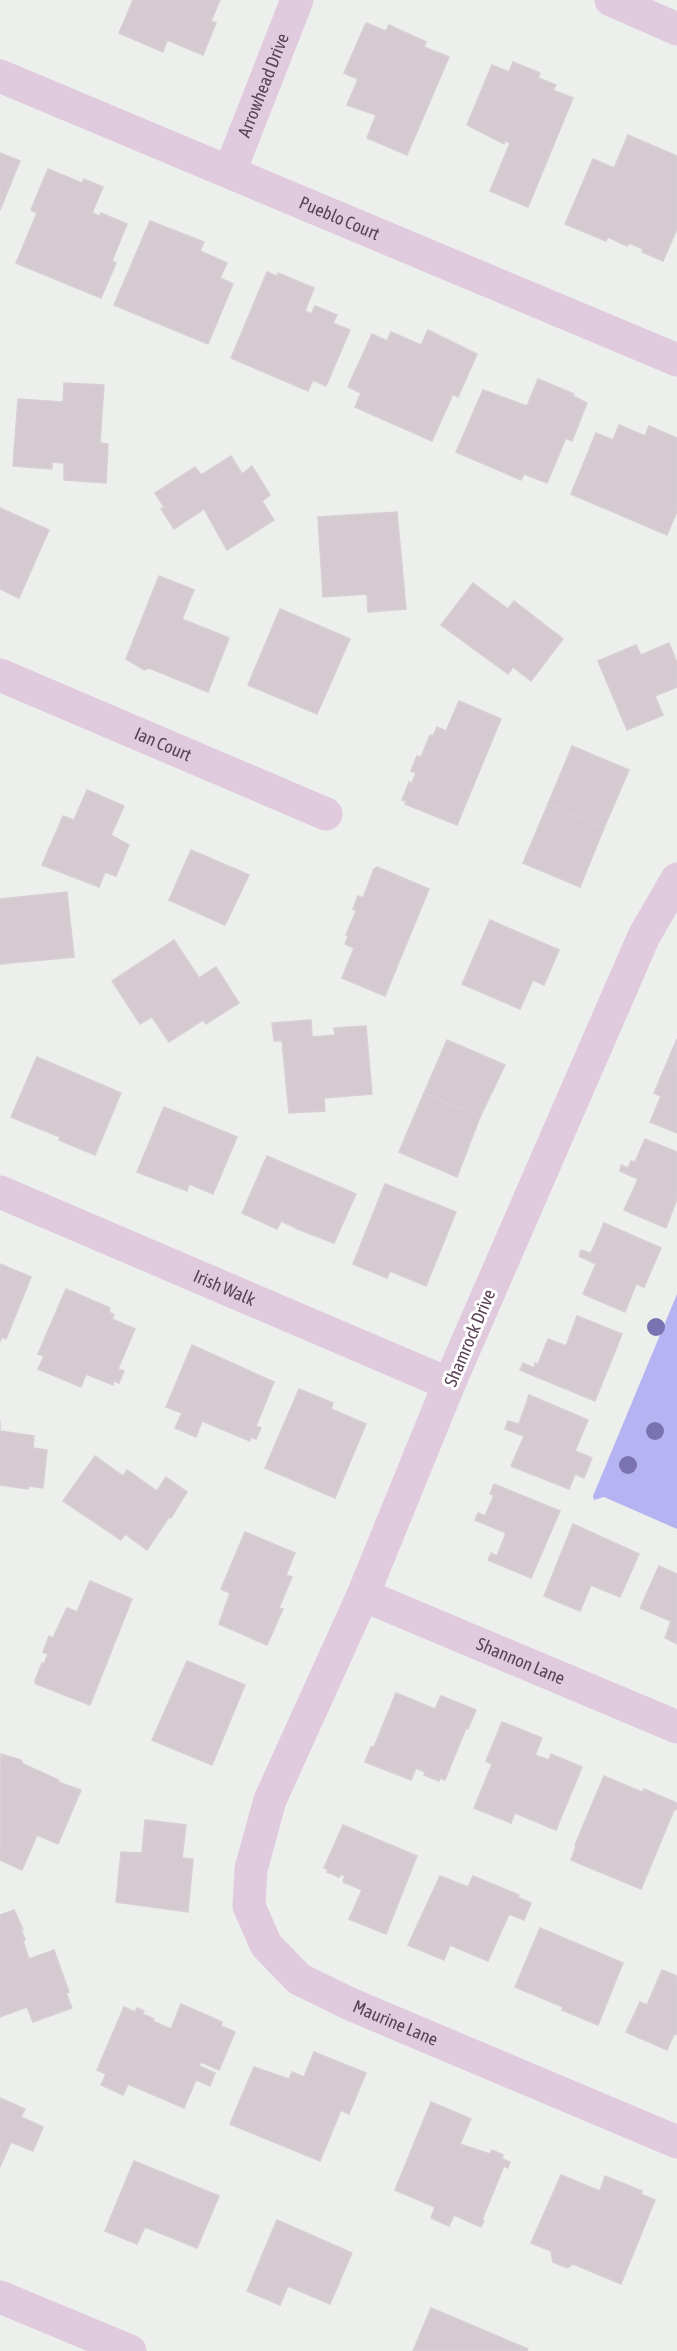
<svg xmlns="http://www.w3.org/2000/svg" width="677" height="2351" font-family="'Asap Condensed',sans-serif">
<rect width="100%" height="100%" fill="#ecefeb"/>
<!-- green -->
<path fill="#b5b3f2" d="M677,1294V1529L604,1497L594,1500L593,1496Z"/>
<!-- building -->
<g fill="#d4cad0" stroke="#d8ced5" stroke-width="1.5">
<path d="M133,0H220L211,21L216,23L203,55L167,40L163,52L119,33Z"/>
<path d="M366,23L386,31L389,25L426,42L424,47L449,57L407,155L367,138L376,115L347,105L358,79L344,73Z"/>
<path d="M513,62L540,73L538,78L556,85L553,90L573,98L528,207L490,191L510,143L505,141L504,144L467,125L492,65L509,72Z"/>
<path d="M628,135L677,156V229L663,261L642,252L643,249L629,243L627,246L608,237L606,241L565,224L593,159L614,168Z"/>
<path d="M0,153L20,161L0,210Z"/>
<path d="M48,169L82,183L84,179L103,187L92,213L100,216L101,213L127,224L112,261L116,263L101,298L16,263L37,213L31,210Z"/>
<path d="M150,221L204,242L200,251L227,263L220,278L233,284L208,344L114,305Z"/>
<path d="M267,272L277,276L278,273L314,288L305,311L311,314L315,306L337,315L333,323L350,330L326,386L313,380L308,391L231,358Z"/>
<path d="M428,330L477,354L458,397L453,394L432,441L355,407L361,393L348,387L372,334L387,341L391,332L421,345Z"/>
<path d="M538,379L574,394L573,396L587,403L572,441L566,438L547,483L524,474L521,480L456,452L483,390L527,406Z"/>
<path d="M64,383L104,385L100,443L108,444L106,483L64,480V463L52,462V469L13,466L18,399L63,402Z"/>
<path d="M619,425L645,436L649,426L677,438V511L667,535L571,494L596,433L613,440Z"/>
<path d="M231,456L242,474L252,466L270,495L262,501L274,520L227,550L204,509L174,529L161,509L164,507L155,493L195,467L201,475Z"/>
<path d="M0,508L49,530L19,598L0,589Z"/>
<path d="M397,512L406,609L368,612L367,594L323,597L318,517Z"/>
<path d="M159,576L194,590L182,619L229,638L208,692L149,668L144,670L126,659Z"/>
<path d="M473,583L508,609L514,601L563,639L531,681L513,667L508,674L441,625Z"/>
<path d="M280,609L350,639L317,714L248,685Z"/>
<path d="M669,643L677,663V687L655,696L663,715L627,730L598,661L636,645L641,655Z"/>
<path d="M459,701L501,719L457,825L405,804L406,801L402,800L409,782L412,783L416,773L411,771L417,756L421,757L430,735L433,736L437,727L446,731Z"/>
<path d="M572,746L629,770L604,828L548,804Z"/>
<path d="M87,790L124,806L111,835L129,845L116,876L105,872L99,887L42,865L63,816L74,820Z"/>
<path d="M548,804L604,828L580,887L523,863Z"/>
<path d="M191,850L249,875L225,925L169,900Z"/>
<path d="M377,867L429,889L385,996L342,978L354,948L345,944L348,936L346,935L356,911L353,909L358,896L363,898L374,869Z"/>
<path d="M67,892L74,957L0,964V899Z"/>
<path d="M490,920L559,950L544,985L533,980L520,1009L462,984Z"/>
<path d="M174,940L199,978L216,967L239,1003L206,1024L203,1020L169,1042L152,1017L140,1024L112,981Z"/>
<path d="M311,1020L312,1037L335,1035L334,1028L366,1026L372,1094L324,1098L325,1111L289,1113L282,1041H274L272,1023Z"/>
<path d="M677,1039V1064L668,1060Z"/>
<path d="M447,1040L505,1065L480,1117L424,1093Z"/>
<path d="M37,1057L121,1093L95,1155L59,1140L60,1137L11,1117Z"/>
<path d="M668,1060L677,1064V1133L650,1122L661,1096L654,1093Z"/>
<path d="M424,1093L480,1117L457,1177L399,1152Z"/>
<path d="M164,1107L237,1137L213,1194L189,1184L187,1191L137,1172Z"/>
<path d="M645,1139L677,1152V1199L666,1228L624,1210L638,1179L620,1171L621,1165L628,1168L631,1161L635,1162Z"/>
<path d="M267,1156L356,1194L334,1243L297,1229L299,1221L296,1228L281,1221L277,1229L242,1213Z"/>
<path d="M385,1184L456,1212L426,1286L390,1271L387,1278L353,1264Z"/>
<path d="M604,1223L661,1248L644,1287L636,1284L625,1312L583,1294L596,1264L579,1256L581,1250L590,1253L592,1251Z"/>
<path d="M0,1264L31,1277L6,1339L2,1337L0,1342Z"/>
<path d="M66,1289L110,1308L109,1312L114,1315L112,1319L135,1329L118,1369L124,1371L119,1383L114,1381L113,1385L86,1374L81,1387L38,1369L44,1356L38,1354Z"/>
<path d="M577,1316L622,1334L595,1401L520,1370L523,1363L534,1368L535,1363L538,1364L548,1339L566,1346Z"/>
<path d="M192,1345L274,1382L256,1426L261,1428L256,1439L251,1437L250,1441L202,1421L196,1437L175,1428L182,1413L166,1407Z"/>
<path d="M299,1389L333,1403L331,1409L366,1424L335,1498L265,1468Z"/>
<path d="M529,1395L588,1420L575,1451L592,1458L584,1478L575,1474L569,1489L511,1466L524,1436L505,1429L508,1421L519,1424Z"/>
<path d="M0,1421V1431L34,1436L33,1448L47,1450L43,1488L29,1486L28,1489L0,1485Z"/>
<path d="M95,1456L123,1476L127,1470L157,1491L166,1477L187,1492L171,1518L169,1517L147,1550L125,1534L121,1540L63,1501Z"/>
<path d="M494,1484L560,1511L531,1578L488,1560L491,1553L497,1556L506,1533L475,1520L478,1513L485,1516L494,1495L490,1494Z"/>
<path d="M573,1524L639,1554L620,1597L591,1585L580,1611L544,1596Z"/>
<path d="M245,1532L295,1553L286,1575L292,1577L279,1608L283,1609L267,1645L219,1624L230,1593L221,1589Z"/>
<path d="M659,1566L677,1574V1644L665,1638L671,1621L640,1608Z"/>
<path d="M90,1581L132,1599L90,1705L36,1684L35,1681L42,1663L44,1664L48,1654L43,1652L49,1636L53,1638L67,1608L77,1612Z"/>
<path d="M187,1661L245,1685L212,1765L152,1740Z"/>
<path d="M396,1693L435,1709L441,1696L476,1710L468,1729L466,1728L445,1780L440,1778L439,1781L424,1775L425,1772L416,1768L411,1780L365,1762L371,1747H374Z"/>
<path d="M502,1722L542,1738L535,1755L549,1760L551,1754L582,1767L556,1830L515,1813L511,1823L474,1808L492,1764L486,1761Z"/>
<path d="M1,1754L21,1760L23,1764L59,1780L58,1782L81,1790L58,1844L37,1835L22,1870L0,1860Z"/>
<path d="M604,1776L642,1792L644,1789L677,1803V1809L674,1810L641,1889L571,1860L576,1846L575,1845Z"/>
<path d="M145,1820L186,1825L182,1858L193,1859L188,1912L116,1902L121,1852L142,1853Z"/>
<path d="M343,1825L417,1856L386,1934L349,1919L362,1890L343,1882L345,1876L341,1874L339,1877L327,1872L328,1869L324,1868Z"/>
<path d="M440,1876L468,1887L473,1876L519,1895L517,1897L531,1903L524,1920L509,1914L488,1961L450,1945L444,1960L408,1945Z"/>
<path d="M14,1910L23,1929H21L25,1940L23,1941L29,1959L54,1950L69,1992L66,1993L72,2008L33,2022L27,2007L0,2017V1915Z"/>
<path d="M540,1928L623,1963L598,2025L562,2010L563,2007L515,1987Z"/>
<path d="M662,1970L677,1976V2035L674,2034L667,2050L626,2032L640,2002L647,2005Z"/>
<path d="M181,2004L222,2022L221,2026L235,2032L219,2070L201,2062L199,2066L215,2073L210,2086L196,2080L184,2108L128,2084L123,2095L101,2085L106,2074L97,2070L124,2007L135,2012L137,2008L144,2011L143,2014L154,2019L153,2021L171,2029Z"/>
<path d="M314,2052L366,2073L349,2114L341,2110L320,2161L230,2124L254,2067L289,2079L292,2072L304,2077Z"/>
<path d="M0,2098L25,2109L21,2117L43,2127L33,2151L11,2142L0,2167Z"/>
<path d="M431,2102L471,2119L460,2144L490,2154L492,2150L503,2155L502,2159L510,2162L508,2168L504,2166L482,2220L484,2221L481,2227L454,2215L449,2226L431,2218L435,2207L395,2190Z"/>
<path d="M134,2161L219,2196L197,2248L145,2227L137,2244L105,2231Z"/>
<path d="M561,2175L600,2191L605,2176L642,2191L641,2194L655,2200L621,2284L573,2264L567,2268L553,2262L551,2251L531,2243Z"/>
<path d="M277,2220L352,2253L330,2304L288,2286L280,2305L247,2291Z"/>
<path d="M431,2308L528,2349L527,2351H413Z"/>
</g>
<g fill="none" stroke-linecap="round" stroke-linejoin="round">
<!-- minor -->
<g stroke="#e0cbde" stroke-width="33">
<path d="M611,0L677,29"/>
<path id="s1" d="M0,76L677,360"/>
<path id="s2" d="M230,171L297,0"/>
<path id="s3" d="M0,675L326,814"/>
<path id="s4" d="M677,879L644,936L449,1384L363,1595L270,1800L251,1869L249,1906L266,1945L299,1979L350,2004L677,2142"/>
<path id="s5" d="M0,1192L449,1384"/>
<path id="s6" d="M363,1595L677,1727"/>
<path d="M0,2297L130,2351"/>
</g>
</g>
<!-- trees -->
<g fill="#7b73b1">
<circle cx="656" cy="1327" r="9"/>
<circle cx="655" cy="1431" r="9"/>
<circle cx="628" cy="1465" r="9"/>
</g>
<g text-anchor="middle" stroke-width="6" stroke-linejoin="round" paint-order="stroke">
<!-- street labels -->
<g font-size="18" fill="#5a4257" stroke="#fff">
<text dy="6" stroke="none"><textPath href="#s2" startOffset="92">Arrowhead Drive</textPath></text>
<text dy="6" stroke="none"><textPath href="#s1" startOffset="368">Pueblo Court</textPath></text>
<text dy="6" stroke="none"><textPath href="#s3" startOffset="177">Ian Court</textPath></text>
<text dy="6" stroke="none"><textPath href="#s5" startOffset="244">Irish Walk</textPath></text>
<text transform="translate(470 1338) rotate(-67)" y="6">Shamrock Drive</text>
<text dy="6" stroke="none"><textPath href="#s6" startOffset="171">Shannon Lane</textPath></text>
<text dy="6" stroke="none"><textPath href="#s4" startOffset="1312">Maurine Lane</textPath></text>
</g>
</g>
</svg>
